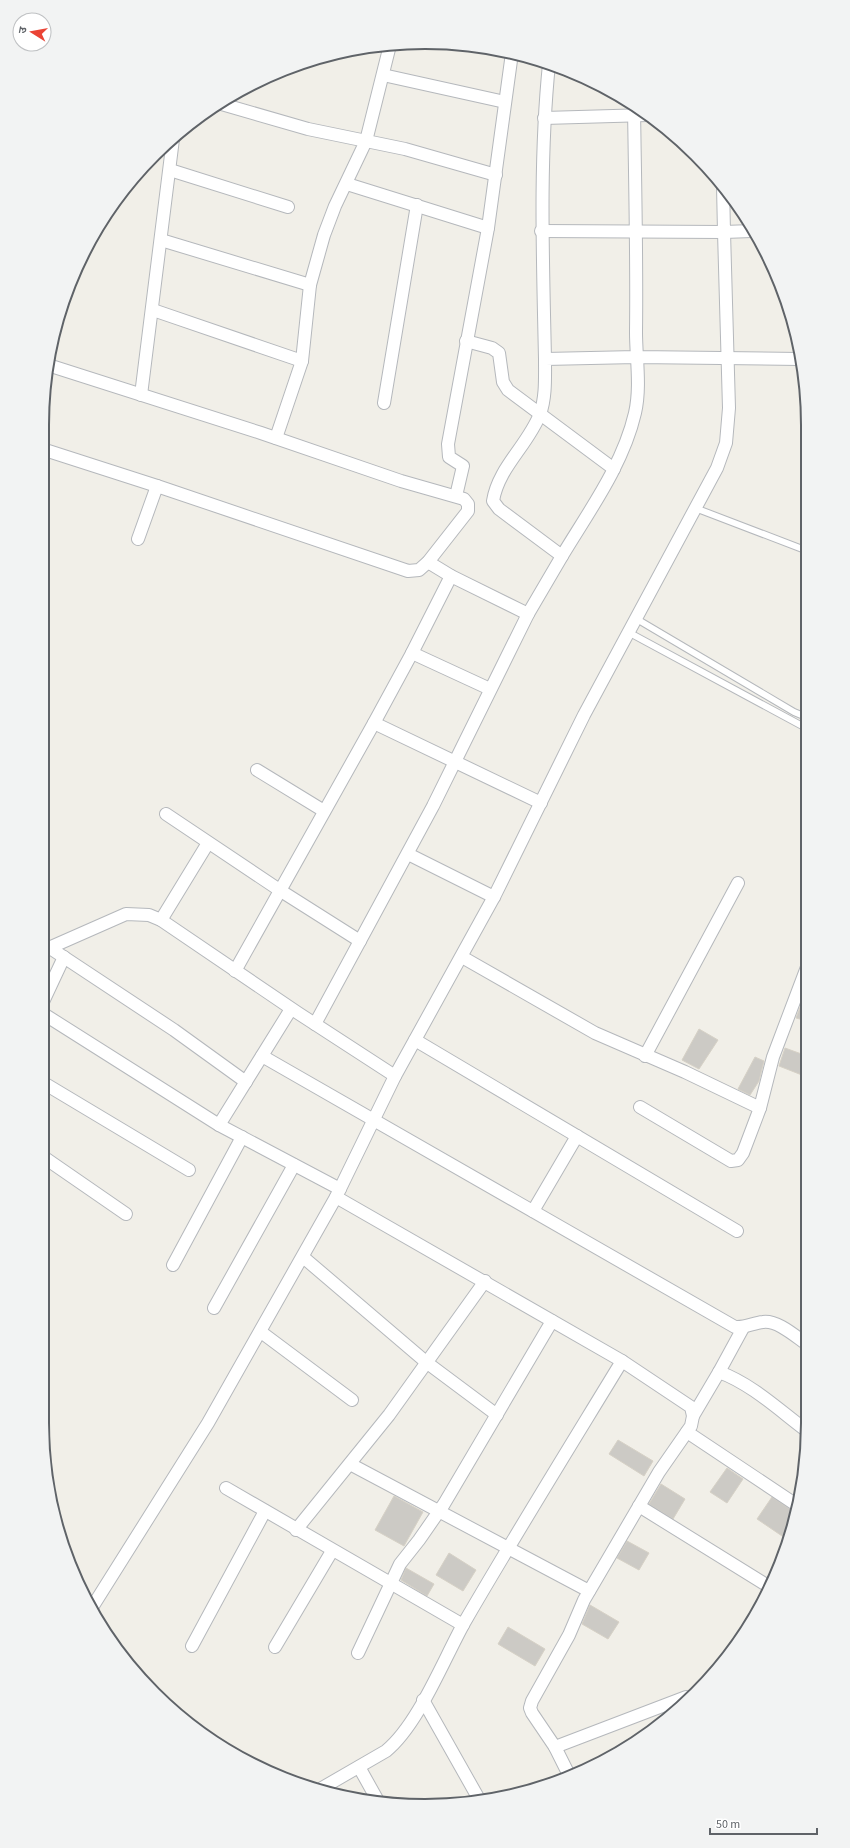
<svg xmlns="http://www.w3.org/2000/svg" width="850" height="1848" font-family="'Source Sans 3','Noto Sans Devanagari',sans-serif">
<rect width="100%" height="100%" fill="#f1efe8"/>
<!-- building -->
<g fill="#cccac5" stroke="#d6d1c6">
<path d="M807,989V1021L796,1018Z"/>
<path d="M699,1029L718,1040L699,1069L682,1060Z"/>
<path d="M785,1048L807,1056V1077L779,1066Z"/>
<path d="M755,1057L764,1061L759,1081L750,1095L738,1089Z"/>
<path d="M618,1440L653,1461L644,1476L609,1454Z"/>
<path d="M727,1468L743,1479L727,1503L710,1492Z"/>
<path d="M661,1484L685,1499L673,1519L649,1504Z"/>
<path d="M394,1496L423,1512L404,1546L375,1530Z"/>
<path d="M772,1497L796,1513L792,1527L785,1538L757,1519Z"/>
<path d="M627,1541L649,1553L639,1570L617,1558Z"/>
<path d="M449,1553L476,1570L463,1591L436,1575Z"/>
<path d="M406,1568L434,1584L427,1596L401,1580Z"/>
<path d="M590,1605L619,1622L608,1639L582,1624Z"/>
<path d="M508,1627L545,1649L535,1666L498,1644Z"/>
</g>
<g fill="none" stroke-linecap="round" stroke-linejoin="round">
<!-- lane casing -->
<g stroke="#b5b8bc" stroke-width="8">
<g id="lane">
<path d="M695,508L805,550"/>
<path d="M635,618L794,712L806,717"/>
<path d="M628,632L806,728"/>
</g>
</g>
<!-- street casing -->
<g stroke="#b5b8bc" stroke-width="14">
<g id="street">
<path d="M383,75L505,102"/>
<path d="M218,103L308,129L405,149L496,175"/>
<path d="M634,107C635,182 637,257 636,332C636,358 641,387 635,413C623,465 589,511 562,556L499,509L493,501C498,468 528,445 540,414C546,397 545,378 545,359L636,357L800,359"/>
<path d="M544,118L648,115"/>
<path d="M170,170L288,207"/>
<path d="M347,184L488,228"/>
<path d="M723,186L724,232L752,231"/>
<path d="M161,240L310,285"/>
<path d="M153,310L302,361"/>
<path d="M466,341L492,348L499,353L503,382L508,390L614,469"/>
<path d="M545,359C543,261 539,163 549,64"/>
<path d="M48,365L261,433L401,481L464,499L468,504V511L428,562L419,570L408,571L157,486L138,539"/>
<path d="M141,395L173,139"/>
<path d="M384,403L417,205"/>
<path d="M276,438L302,361L310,285L324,235L335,206L366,141L390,45"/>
<path d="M42,449L157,486"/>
<path d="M456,496L463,466L449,457L448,444L488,228L512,53"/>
<path d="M428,562L451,576L528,614"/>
<path d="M412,653L490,689"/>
<path d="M374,723L541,803"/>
<path d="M257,770L324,811"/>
<path d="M166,814L281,891L360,941"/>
<path d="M408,854L494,897"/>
<path d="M161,920L208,843"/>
<path d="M50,948L174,1030L246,1082"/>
<path d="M42,951L126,914L149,915L161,920L298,1013L395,1076"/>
<path d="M462,957L595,1033L685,1072L760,1108L773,1057L807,967"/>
<path d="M235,971L374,723L412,653L451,576"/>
<path d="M42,1004L64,957"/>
<path d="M42,1013L219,1125L340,1189"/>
<path d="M315,1024L433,806L528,614L562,556"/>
<path d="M415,1040L737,1231"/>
<path d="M262,1056L735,1327C745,1328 753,1323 763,1322C778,1320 796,1337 808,1345"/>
<path d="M645,1056L738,883"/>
<path d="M42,1082L189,1170"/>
<path d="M640,1107L731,1161L738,1160L743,1153L760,1108"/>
<path d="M219,1125L291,1009"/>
<path d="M42,1156L126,1214"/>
<path d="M336,1197L622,1361L691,1407L693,1416L691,1426L659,1472L584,1600L569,1635L532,1701L530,1708L532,1713L555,1747L568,1773"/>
<path d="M533,1211L577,1136"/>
<path d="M42,1257L43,1250L42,1244"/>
<path d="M303,1257L426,1362L497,1415"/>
<path d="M173,1265L242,1137"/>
<path d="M214,1308L294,1165"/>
<path d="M261,1332L352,1400"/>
<path d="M719,1372L743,1328"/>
<path d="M693,1416L719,1372C752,1384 780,1411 807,1431"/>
<path d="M687,1432L798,1506"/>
<path d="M350,1464L589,1591"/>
<path d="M226,1488L463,1625"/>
<path d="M639,1506L768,1586"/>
<path d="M296,1530L389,1415L485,1281"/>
<path d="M91,1609L208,1423L336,1197L395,1076L495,895L584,715L717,468L726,443L729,408L724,232L541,231"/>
<path d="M192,1646L265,1511"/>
<path d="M275,1647L332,1551"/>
<path d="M358,1653L400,1564L419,1540L444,1504L552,1321"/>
<path d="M423,1700L480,1801"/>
<path d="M555,1747L686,1697"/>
<path d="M359,1767L378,1801"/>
<path d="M322,1788L386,1751C418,1725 443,1661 464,1623C515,1535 569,1448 622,1361"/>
</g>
</g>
<!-- lane -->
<use href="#lane" stroke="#fff" stroke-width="6"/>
<!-- street -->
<use href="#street" stroke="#fff" stroke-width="12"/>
</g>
<!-- crop -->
<path d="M0 0H850V1848H0ZM425 49H425A376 376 0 0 1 801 425V1423A376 376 0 0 1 425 1799H425A376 376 0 0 1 49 1423V425A376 376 0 0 1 425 49Z" fill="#f2f3f3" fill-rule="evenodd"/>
<path fill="none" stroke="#5f6368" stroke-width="2" d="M425 49H425A376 376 0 0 1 801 425V1423A376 376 0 0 1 425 1799H425A376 376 0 0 1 49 1423V425A376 376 0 0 1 425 49Z"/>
<!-- north arrow -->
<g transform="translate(32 32) rotate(281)"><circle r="19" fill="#ffffff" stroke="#bfc1c3"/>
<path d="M0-3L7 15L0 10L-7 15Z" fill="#ea4335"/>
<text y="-6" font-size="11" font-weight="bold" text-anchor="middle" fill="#5f6368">उ</text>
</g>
<!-- scale -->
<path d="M710 1828v6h107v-6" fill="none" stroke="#5f6368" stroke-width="2"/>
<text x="716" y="1828" font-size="12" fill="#5f6368" stroke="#ffffff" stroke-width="3" paint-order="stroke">50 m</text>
</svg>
